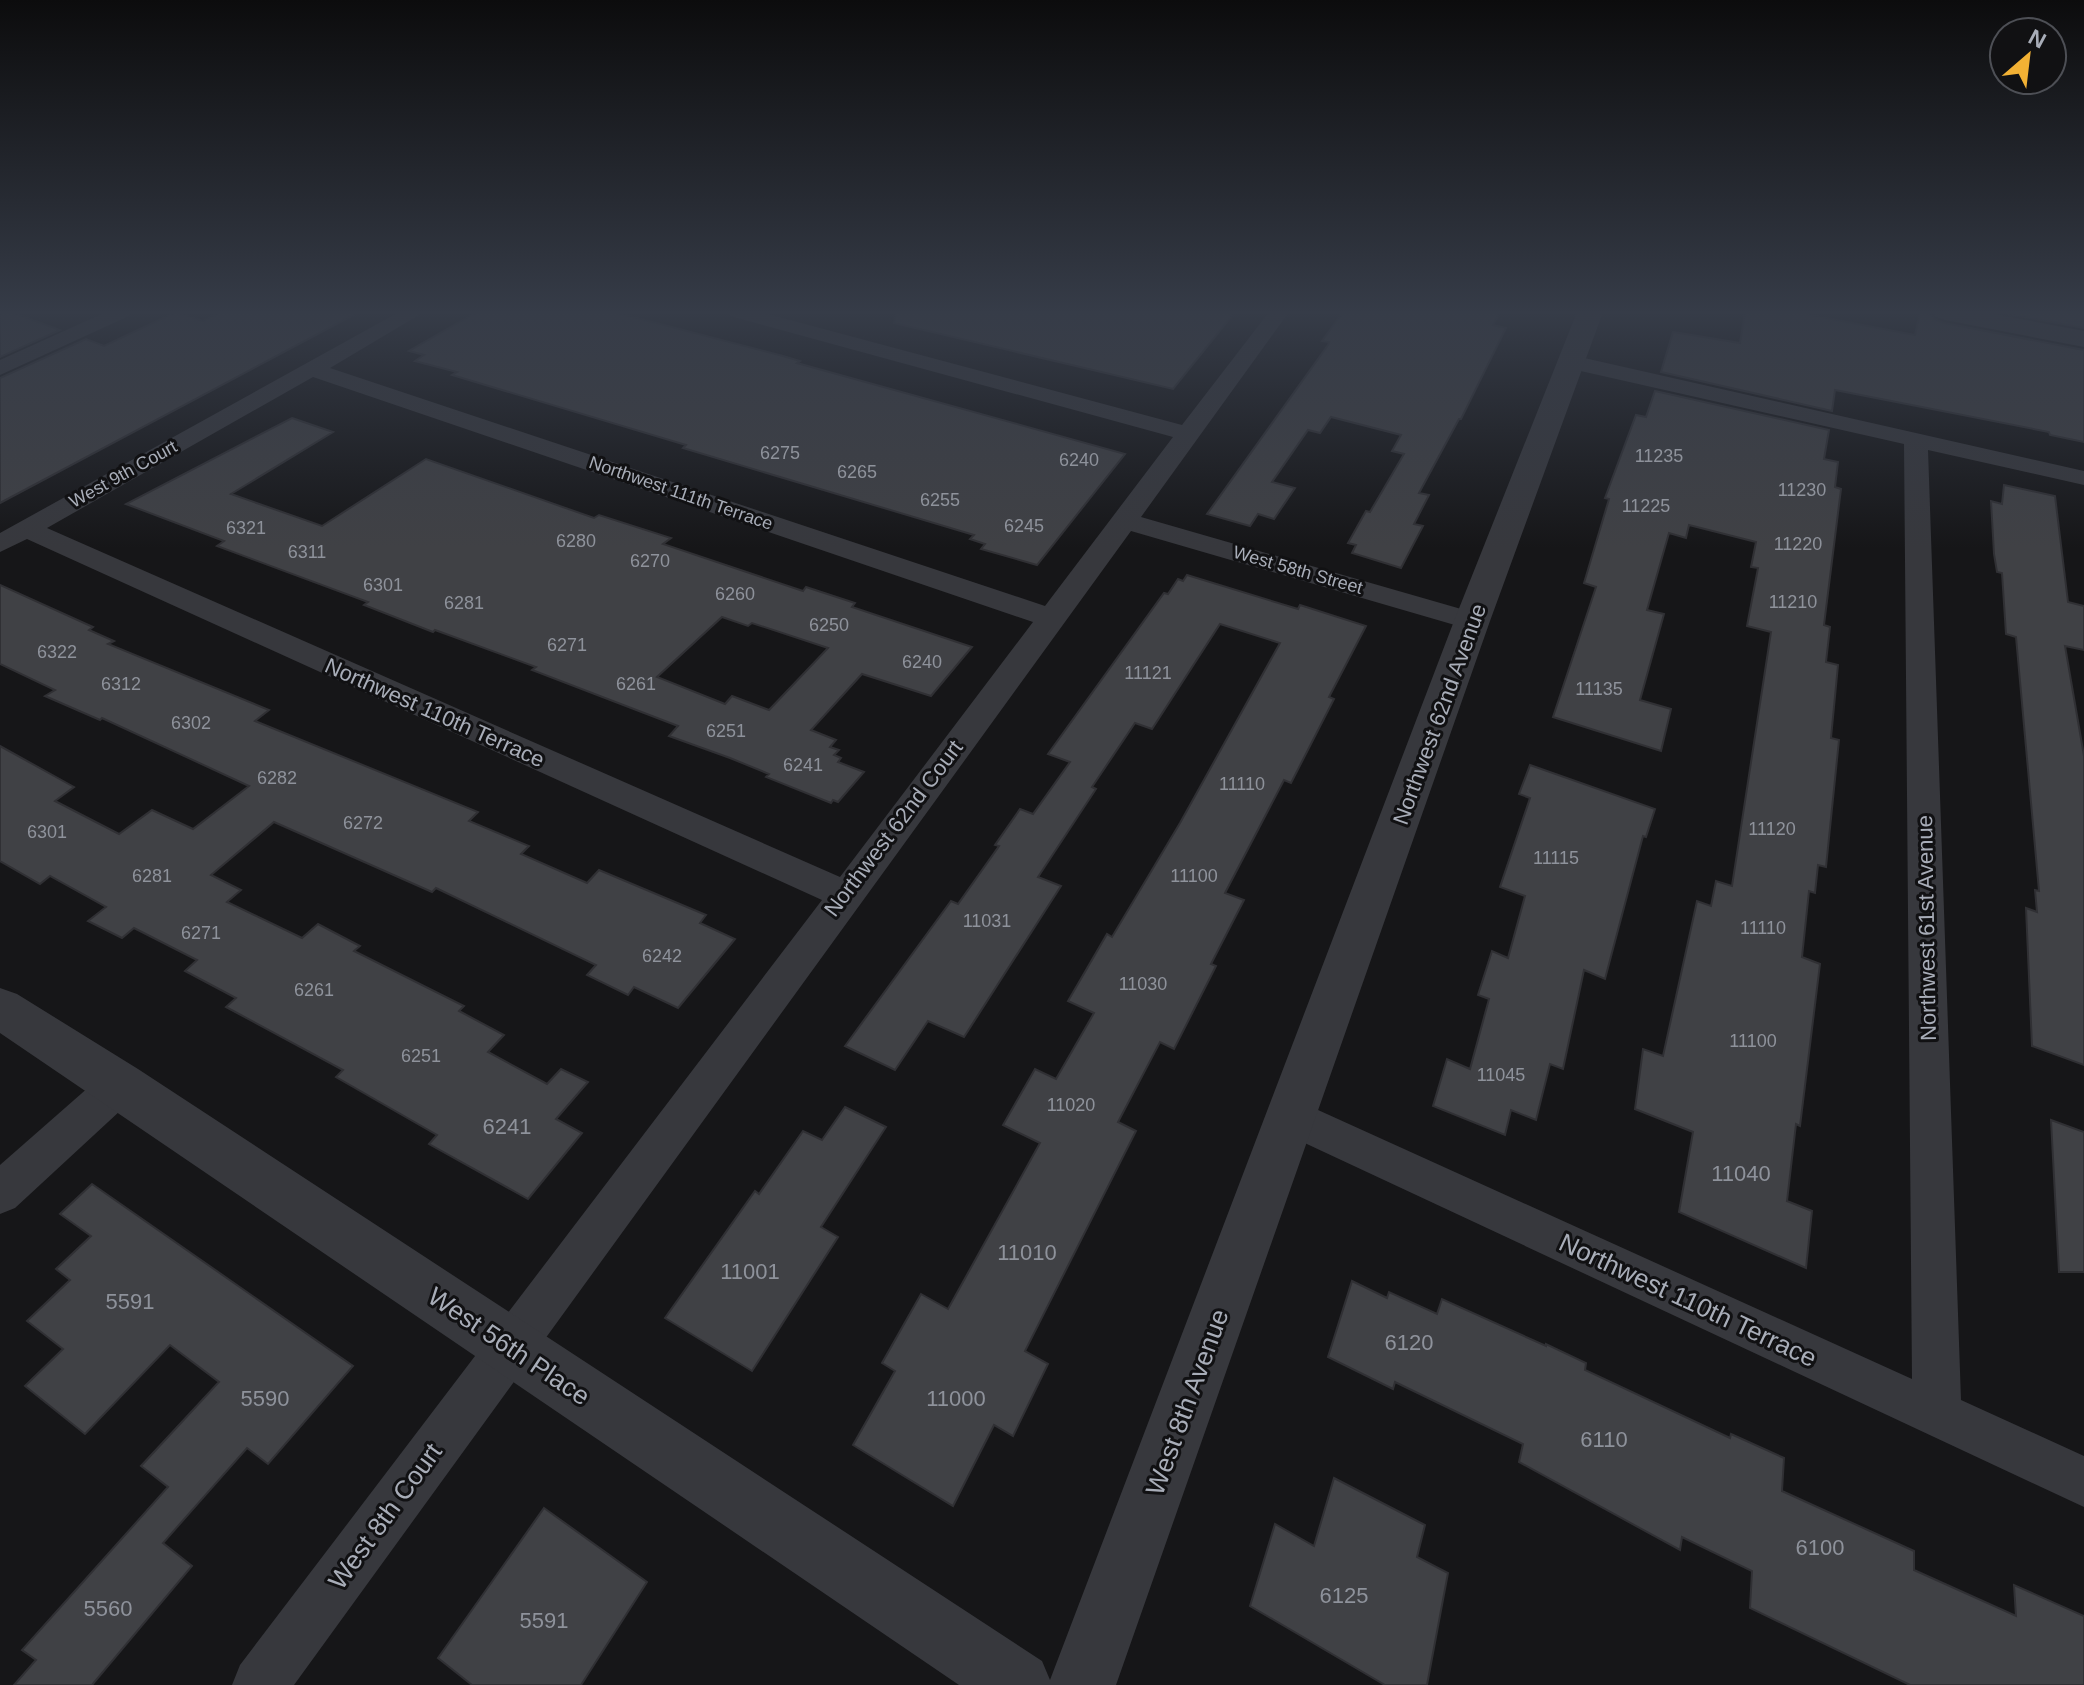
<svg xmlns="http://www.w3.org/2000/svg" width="2084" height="1685" font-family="Helvetica,sans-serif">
<rect width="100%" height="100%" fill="#161618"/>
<!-- building -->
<g fill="#404145" stroke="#303034" stroke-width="2" fill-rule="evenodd">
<path d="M0,312H11L60,330L0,357Z"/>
<path d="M176,312L203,321L221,312H359L0,503V378L86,339L104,346Z"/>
<path d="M477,312H614L783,356L800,361L797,363L1125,454L1037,565L981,549L985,544L970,539L974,535L683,448L686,445L452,375L457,372L415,361L424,355L409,351Z"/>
<path d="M896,312H1235L1173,389L894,323Z"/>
<path d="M1343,312H1500L1493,325L1506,328L1461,419H1459L1419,493L1429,495L1414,524L1423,526L1401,568L1352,553L1356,545L1348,543L1366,511L1370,512L1404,454L1392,451L1401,435L1331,417L1320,433L1308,430L1272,482L1295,488L1274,519L1258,514L1250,526L1207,514L1328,345L1329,342L1322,341Z"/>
<path d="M1745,312H1810V315L1915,335L1920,312H1929L1934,319L1944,323L2084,350V442L2050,435L2049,432L1835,390L1832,411L1661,372L1673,332L1740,343Z"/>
<path d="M1998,312H2084V328Z"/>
<path d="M1655,391L1829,430L1824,459L1838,462L1835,487L1841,489L1824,625L1830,627L1826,662L1838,665L1831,738L1839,740L1826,867L1818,865L1815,893L1809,891L1802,957L1820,964L1800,1126L1796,1124L1787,1201L1812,1211L1806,1268L1679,1212L1693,1132L1635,1109L1643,1049L1663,1056L1697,901L1711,906L1716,881L1732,886L1771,632L1747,626L1758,568L1751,567L1756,542L1689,525L1686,538L1669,533L1647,610L1664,614L1640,700L1671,709L1661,751L1553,717L1596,587L1584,583L1609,499L1605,498L1636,415L1646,417Z"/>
<path d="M292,418L333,432L231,494L322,526L426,459L594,518L599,515L671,538L663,544L803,591L806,587L855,603L852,607L972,647L931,696L862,674L811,730L836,740L830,747L839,750L834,755L841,758L838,762L864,772L838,802L833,800L831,803L766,777L769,774L730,758L669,736L678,726L532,670L536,667L435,630L433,632L364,605L368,602L217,546L224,541L126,504ZM722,617L748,626L752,623L828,648L769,710L732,696L725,704L657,677Z"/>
<path d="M2004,485L2055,496L2068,602L2084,606V650L2065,646L2084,756V1065L2032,1046L2026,908L2037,912L2035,890L2039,891L2016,637L2006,634L2002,573L1997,572L1994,554L1991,501L2002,504Z"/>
<path d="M1187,575L1298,609L1300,605L1366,626L1329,697L1334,699L1291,783L1284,780L1225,893L1244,900L1211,964L1216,966L1174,1049L1160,1042L1118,1122L1136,1131L1025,1351L1048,1364L1013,1436L994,1425L953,1506L853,1445L895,1371L882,1363L921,1294L948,1309L1040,1143L1003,1125L1035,1069L1056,1079L1094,1013L1068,1001L1107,934L1112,937L1180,823L1280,643L1220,624L1152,729L1135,723L1092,787L1096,789L1038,877L1061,886L964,1037L928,1021L895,1070L845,1046L951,901L958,904L999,846L995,845L1020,809L1033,814L1070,762L1048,754L1164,593L1168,594L1178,579L1183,581Z"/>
<path d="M0,585L93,627L89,630L114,641L108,644L269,710L255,721L478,812L469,821L529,846L521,854L587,883L599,870L706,915L700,923L735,939L678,1008L634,987L628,995L587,975L596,965L436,888L432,892L274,822L211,875L241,890L227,902L302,938L318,924L360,946L354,951L464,1006L459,1011L504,1035L488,1052L547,1084L561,1069L588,1082L556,1119L582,1133L528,1199L429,1144L437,1135L336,1077L343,1070L226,1007L236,998L185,971L197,960L134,928L122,938L88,921L106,907L50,876L40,884L0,861V746L74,787L55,801L119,834L152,810L193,829L249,786L102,718L100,720L45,696L55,690L0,664Z"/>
<path d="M1530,765L1655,809L1646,837L1643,836L1605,979L1584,970L1563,1069L1550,1064L1536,1120L1511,1110L1505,1135L1433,1106L1447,1059L1470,1069L1489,999L1478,995L1492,951L1508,958L1525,896L1500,887L1530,798L1519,794Z"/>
<path d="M845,1107L886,1127L821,1227L838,1237L752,1371L665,1318L755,1191L759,1194L803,1131L822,1140Z"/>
<path d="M2051,1120L2084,1132V1272H2059Z"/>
<path d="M92,1184L353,1366L268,1464L247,1448L163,1543L192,1566L92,1685H14L36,1660L22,1650L168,1487L141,1466L219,1382L170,1345L85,1434L25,1386L63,1349L27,1321L70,1280L56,1269L91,1236L60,1214Z"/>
<path d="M1352,1281L1387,1298L1389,1292L1437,1314L1442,1299L1546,1346V1344L1586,1363L1585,1370L1730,1438L1731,1434L1784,1458L1782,1491L1914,1551V1570L2016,1616L2014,1585L2084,1616V1685H1910L1750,1608L1752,1571L1682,1537L1680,1550L1519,1462L1523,1444L1395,1382L1393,1389L1328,1357Z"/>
<path d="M1334,1478L1425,1525L1417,1557L1448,1573L1427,1685H1385L1250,1606L1275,1524L1314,1546Z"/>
<path d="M544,1508L647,1582L581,1685H472L438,1658Z"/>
</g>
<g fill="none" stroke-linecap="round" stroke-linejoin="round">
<!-- minor -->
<g fill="#37383d" fill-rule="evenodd">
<path d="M106,312H132L129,316L0,375V360Z"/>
<path d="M399,312H424L330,368L1045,606L1173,437L730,316L727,312H760L1182,425L1269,312H1289L1141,517L1482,615L1486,621L1482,627L1472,630L1131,531L294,1685H232L240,1665L822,900L27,539L0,552V533ZM313,377L1033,622L840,877L47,528Z"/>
<path d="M1571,355L2084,471V485L1928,450L1961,1400L2084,1456V1507L1279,1131L1273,1118L1279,1105L1293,1099L1307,1105L1912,1379L1904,444L1563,367L1560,362L1563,357Z"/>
<path d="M120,1067L134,1072L140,1085L134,1098L15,1208L0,1214V1165L106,1072Z"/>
</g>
<!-- tertiary -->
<g fill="#37383d" fill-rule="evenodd">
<path d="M1577,312H1603L1490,621L1116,1685H959L0,1033V988L17,994L138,1069L1042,1661L1050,1680L1454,621Z"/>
<path d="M1932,312H1983L2084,331V347L1945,320L1936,317Z"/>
</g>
</g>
<!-- sky -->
<linearGradient id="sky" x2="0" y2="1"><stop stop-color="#0c0c0d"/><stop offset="0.57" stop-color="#363c48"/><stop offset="1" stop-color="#363c48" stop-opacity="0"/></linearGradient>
<rect width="2084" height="548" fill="url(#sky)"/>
<g text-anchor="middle" stroke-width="6" stroke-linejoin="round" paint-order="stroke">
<!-- number labels -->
<g font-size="18" fill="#8e929b">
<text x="780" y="459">6275</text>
<text x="1659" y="462">11235</text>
<text x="1079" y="466">6240</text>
<text x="857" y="478">6265</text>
<text x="1802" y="496">11230</text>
<text x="940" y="506">6255</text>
<text x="1646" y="512">11225</text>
<text x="1024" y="532">6245</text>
<text x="246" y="534">6321</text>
<text x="576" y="547">6280</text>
<text x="1798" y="550">11220</text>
<text x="307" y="558">6311</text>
<text x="650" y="567">6270</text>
<text x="383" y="591">6301</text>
<text x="735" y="600">6260</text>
<text x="1793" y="608">11210</text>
<text x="464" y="609">6281</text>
<text x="829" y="631">6250</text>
<text x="567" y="651">6271</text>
<text x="57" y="658">6322</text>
<text x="922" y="668">6240</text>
<text x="1148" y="679">11121</text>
<text x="121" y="690">6312</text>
<text x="636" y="690">6261</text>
<text x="1599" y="695">11135</text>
<text x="191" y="729">6302</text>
<text x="726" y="737">6251</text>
<text x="803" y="771">6241</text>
<text x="277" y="784">6282</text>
<text x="1242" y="790">11110</text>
<text x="363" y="829">6272</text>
<text x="1772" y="835">11120</text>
<text x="47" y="838">6301</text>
<text x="1556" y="864">11115</text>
<text x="152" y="882">6281</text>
<text x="1194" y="882">11100</text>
<text x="987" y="927">11031</text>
<text x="1763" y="934">11110</text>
<text x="201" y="939">6271</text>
<text x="662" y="962">6242</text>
<text x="1143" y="990">11030</text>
<text x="314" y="996">6261</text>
<text x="1753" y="1047">11100</text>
<text x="421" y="1062">6251</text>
<text x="1501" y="1081">11045</text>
<text x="1071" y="1111">11020</text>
</g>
<!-- far-street labels -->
<g font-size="18" fill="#a8adb8" stroke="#111113">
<text transform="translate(123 474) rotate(-29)" y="6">West 9th Court</text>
<text transform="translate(681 493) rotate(19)" y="6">Northwest 111th Terrace</text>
<text transform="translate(1298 570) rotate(16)" y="6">West 58th Street</text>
</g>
<!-- street labels -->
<g font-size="22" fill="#a8adb8" stroke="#111113">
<text transform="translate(435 712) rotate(24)" y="8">Northwest 110th Terrace</text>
<text transform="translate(1439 714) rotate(-70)" y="8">Northwest 62nd Avenue</text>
<text transform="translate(893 828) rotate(-53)" y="8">Northwest 62nd Court</text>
<text transform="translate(1926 928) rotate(-91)" y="8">Northwest 61st Avenue</text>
</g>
<!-- near-number labels -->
<g font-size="22" fill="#8e929b">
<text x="507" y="1134">6241</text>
<text x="1741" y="1181">11040</text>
<text x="1027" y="1260">11010</text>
<text x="750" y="1279">11001</text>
<text x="130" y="1309">5591</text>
<text x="1409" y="1350">6120</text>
<text x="265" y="1406">5590</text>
<text x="956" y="1406">11000</text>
<text x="1604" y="1447">6110</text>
<text x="1820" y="1555">6100</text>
<text x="1344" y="1603">6125</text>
<text x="108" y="1616">5560</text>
<text x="544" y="1628">5591</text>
</g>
<!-- near-street labels -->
<g font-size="26" fill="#a8adb8" stroke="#111113">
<text transform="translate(1688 1300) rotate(25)" y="9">Northwest 110th Terrace</text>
<text transform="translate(509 1346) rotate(34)" y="9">West 56th Place</text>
<text transform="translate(1187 1402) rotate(-70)" y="9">West 8th Avenue</text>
<text transform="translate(385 1516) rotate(-54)" y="9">West 8th Court</text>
</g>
</g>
<!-- north arrow -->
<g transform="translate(2028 56) rotate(28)"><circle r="38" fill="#111113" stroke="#4d4f55" stroke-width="2"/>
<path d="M0-6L14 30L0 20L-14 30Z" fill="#f2b134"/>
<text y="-12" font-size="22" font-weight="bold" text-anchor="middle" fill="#a8adb8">N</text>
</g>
</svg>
